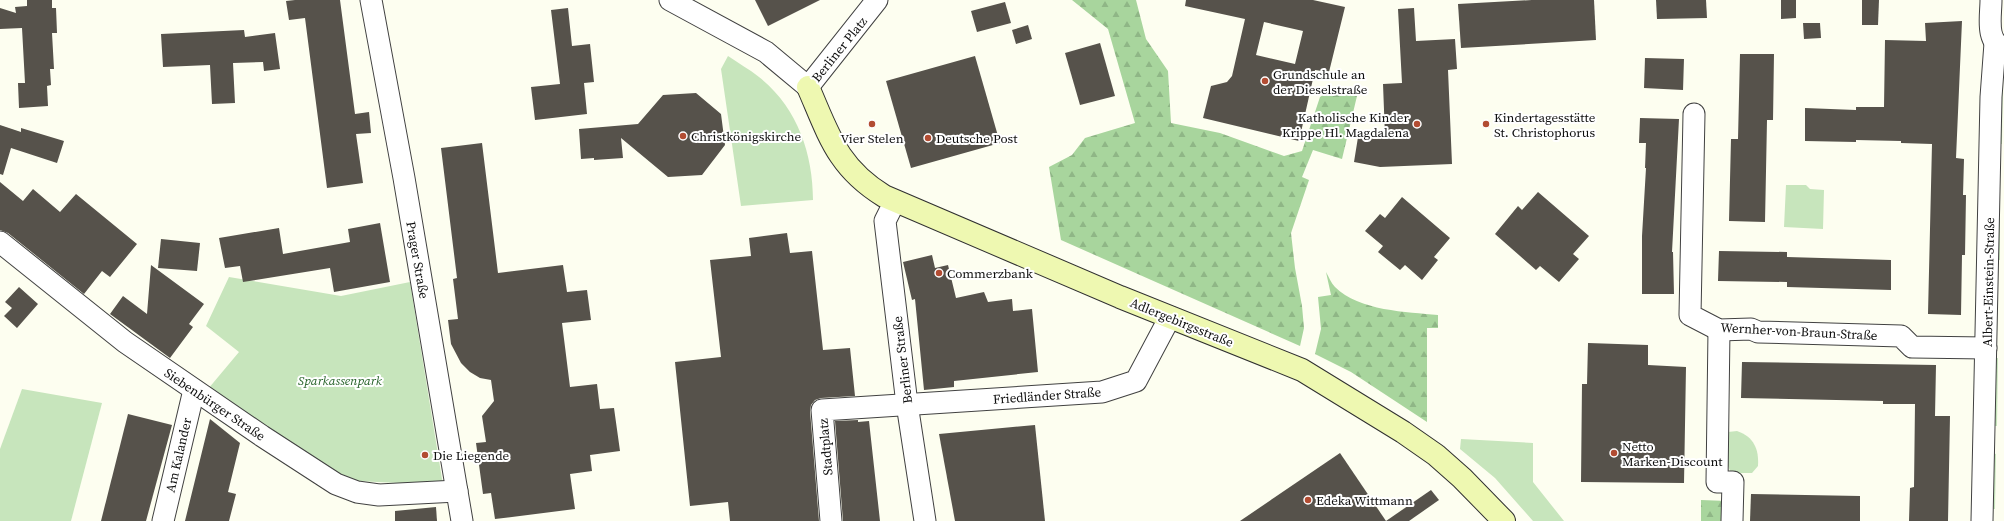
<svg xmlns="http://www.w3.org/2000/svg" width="2004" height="521" font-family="'Source Serif 4',serif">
<defs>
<pattern id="forest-firs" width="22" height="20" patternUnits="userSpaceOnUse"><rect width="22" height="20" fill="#a8d59d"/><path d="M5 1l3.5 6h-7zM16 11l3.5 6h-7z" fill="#8fb686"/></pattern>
</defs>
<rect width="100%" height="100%" fill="#fdfef0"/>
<!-- green -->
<g fill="#c7e5bc">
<path d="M728,56C738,63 749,69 759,77C797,107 813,153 813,200L741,206L721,69Z"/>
<path d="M2000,69H2003L2002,144H1999Z"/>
<path d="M1786,185H1806L1810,189L1824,190L1823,229L1784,227Z"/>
<path d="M1998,218H2000V260H1997Z"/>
<path d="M229,277L341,296L410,282L443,485L356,481L307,458L208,389L239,352L206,326Z"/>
<path d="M1995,358H1998L1997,426H1994Z"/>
<path d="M22,389L102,403L71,521H0V449Z"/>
<path d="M1737,431C1754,437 1759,449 1758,466L1752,473H1731L1728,466V432Z"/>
<path d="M1461,439L1533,443V482L1564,521H1533L1495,478L1460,449Z"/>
<path d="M1993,453L1996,454L1995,509H1992Z"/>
</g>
<!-- forest -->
<g fill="url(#forest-firs)">
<path d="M1072,0H1136L1146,39L1168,71L1171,123L1220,133L1284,156L1302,151L1320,97L1331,90L1357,96L1342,159L1313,150L1302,177L1309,180L1291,233L1295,268L1302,306L1304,328L1300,346L1061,240L1049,167L1072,155L1085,138L1135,123L1108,29Z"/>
<path d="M1326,272C1329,277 1331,283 1335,287C1359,311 1407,312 1438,315V328H1427V422L1351,372L1315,354L1321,329L1318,297L1331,295Z"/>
<path d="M1701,500L1727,501V521H1701Z"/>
</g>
<!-- building -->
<g fill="#56524b" fill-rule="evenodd">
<path d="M27,0H52V8H56L57,33H52L54,69H50L51,85L47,86L48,106L19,108L18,83H25L22,28L0,29V8L16,13L15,7L27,6Z"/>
<path d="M295,0H340L355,114L369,112L371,133L356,134L363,183L327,188L305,18L289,20L286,1Z"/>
<path d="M755,0H820L768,26Z"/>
<path d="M1186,0H1313L1345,7L1329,72L1315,70L1299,141L1203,118L1211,86L1227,82L1232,76L1245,19L1185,6ZM1264,22L1303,31L1295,64L1256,55Z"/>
<path d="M1532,0H1594L1596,40L1461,48L1458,4Z"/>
<path d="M1656,0H1706L1707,18L1657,19Z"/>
<path d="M1781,0H1796V18L1781,19Z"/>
<path d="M1862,0H1879L1878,25H1862Z"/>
<path d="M1005,2L1011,23L977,32L971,11Z"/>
<path d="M568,8L572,46L590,44L594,82L584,83L587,114L535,120L531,87L560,84L551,10Z"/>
<path d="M1414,8L1416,41L1455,39L1457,69L1448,70L1452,164L1380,167L1354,162L1359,131L1385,136L1383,84L1402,83L1398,9Z"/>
<path d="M1962,21L1956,158L1964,159L1963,195H1966L1965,255H1962L1961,315L1928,314L1932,144L1901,143V141L1856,140V142L1805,141V108L1856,110V107H1884L1885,40L1926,41L1925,23Z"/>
<path d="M1803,23H1820L1821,38L1804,39Z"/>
<path d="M1028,25L1032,39L1016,44L1012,30Z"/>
<path d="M244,30L245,37L275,33L280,69L264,71L263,62L233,63L235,103L212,104L210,65L163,67L161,34Z"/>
<path d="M1100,43L1115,96L1080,105L1065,53Z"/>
<path d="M1740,54H1774L1773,120H1767L1765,222L1729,221L1731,139H1738Z"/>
<path d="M975,56L1000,143L911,168L886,81Z"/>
<path d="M1645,58L1684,59L1683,90L1644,88Z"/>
<path d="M696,93L721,114L725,145L702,175L668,177L621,138L623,158L594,160V158L581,159L579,129L638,124L663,95Z"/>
<path d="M1640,118L1679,119L1672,252H1673L1674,294H1642V236L1646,168H1645L1646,143H1639Z"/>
<path d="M0,125L21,132V128L64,141L57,163L11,148L3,175L0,174Z"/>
<path d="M482,143L498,273L563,265L567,292L587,290L591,320L562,323L570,387L597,384L600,409L614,408L620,451L590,455L592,471L570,474L575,509L495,519L491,493L483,494L476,443L486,442L482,416L494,401L491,380L480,378L470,372L461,363L451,344L448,320L458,319L453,279L457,278L441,148Z"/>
<path d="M0,182L23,201L33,189L60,212L76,194L137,244L110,277L102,271L84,294L8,233L0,230Z"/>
<path d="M1538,192L1589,236L1573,254L1579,259L1559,282L1540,266L1536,270L1495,234L1518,206L1522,210Z"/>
<path d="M1402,197L1450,238L1434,257L1438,260L1422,280L1405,265L1400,270L1378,252L1383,246L1365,231L1380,214L1385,218Z"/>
<path d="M380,223L390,282L334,292L330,268L243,282L240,266L225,268L219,238L279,228L283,254L350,242L348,229Z"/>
<path d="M787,233L790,253L812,251L823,350L850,348L855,396L821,398L815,400L811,405L810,411L819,521H730L728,502L690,506L675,362L721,357L710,260L751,256L749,238Z"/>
<path d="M161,239L200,243L197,271L158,268Z"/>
<path d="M1719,251L1787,252V257L1891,260V290L1787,287V282L1718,281Z"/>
<path d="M932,255L935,268L948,265L956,298L984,292L988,302L1012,299L1013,311L1032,309L1038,372L954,381V387L924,390L915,299L912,300L903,262Z"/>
<path d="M151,265L204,304L189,324L193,327L170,358L110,314L123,296L147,314Z"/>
<path d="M19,287L38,304L17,328L4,316L12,308L5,302Z"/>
<path d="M1588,343L1648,345V365L1686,367L1684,483L1581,482L1582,384H1587Z"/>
<path d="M1742,362L1936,365L1935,416H1950L1948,521H1909L1910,488L1914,487L1915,404H1883V401L1741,398Z"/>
<path d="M128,414L172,425L146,521H101Z"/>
<path d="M210,419L240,443L228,492L236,494L229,521H185Z"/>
<path d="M858,420V422L869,421L880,521H843L835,421Z"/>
<path d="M1035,425L1045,521H955L939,434Z"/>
<path d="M1340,453L1386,521H1240Z"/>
<path d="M1431,490L1439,500L1409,521H1386Z"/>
<path d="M1751,494L1860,496V521H1750Z"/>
<path d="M436,507L437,521H395V511Z"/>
</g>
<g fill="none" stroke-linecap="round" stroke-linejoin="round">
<!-- street casing -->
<g stroke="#414141" stroke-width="23">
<g id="street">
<path d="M371,0L404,178L462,521"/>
<path d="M670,0L766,52L808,87L877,0"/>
<path d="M1991,0C1991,17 1985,41 2004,49"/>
<path d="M1694,114L1690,315L1719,330L1751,329L1758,332L1901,336L1912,347L1986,348"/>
<path d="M895,201L885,221L907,404L925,521"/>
<path d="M0,242L125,342L262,436L336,484L357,492L379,495L457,491"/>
<path d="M1719,330L1717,482H1733L1732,521"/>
<path d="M163,521L194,390"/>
<path d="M831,521L822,410L1102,392L1136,381L1170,317"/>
<path d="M1982,521L1991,97L1995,43"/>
</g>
</g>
<!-- secondary casing -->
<g stroke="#303030" stroke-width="24">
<path id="secondary" d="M808,87C829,135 837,167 884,196L1120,297L1302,370L1403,432L1436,455L1462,478L1504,521"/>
</g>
<!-- street -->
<use href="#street" stroke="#fff" stroke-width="21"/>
<!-- secondary -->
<use href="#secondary" stroke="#eef8b1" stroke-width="22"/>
</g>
<!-- markers -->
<g fill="#b24c32" stroke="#fff" stroke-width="1.5">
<circle cx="1265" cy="81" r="4"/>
<circle cx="872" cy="124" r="4"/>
<circle cx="1417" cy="124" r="4"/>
<circle cx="1486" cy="124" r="4"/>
<circle cx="683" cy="136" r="4"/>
<circle cx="928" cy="138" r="4"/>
<circle cx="939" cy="273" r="4"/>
<circle cx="1614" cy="453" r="4"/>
<circle cx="425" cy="455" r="4"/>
<circle cx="1308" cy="500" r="4"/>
</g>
<g text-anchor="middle" stroke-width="4" stroke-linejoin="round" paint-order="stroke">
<!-- street labels -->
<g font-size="13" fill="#0e0e0e" stroke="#fff">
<text transform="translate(839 49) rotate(-51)" y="5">Berliner Platz</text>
<text transform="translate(418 260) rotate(80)" y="5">Prager Straße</text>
<text transform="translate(1988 282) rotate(-89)" y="5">Albert-Einstein-Straße</text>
<text transform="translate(1182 322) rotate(22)" y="5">Adlergebirgsstraße</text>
<text transform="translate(1799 331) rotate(3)" y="5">Wernher-von-Braun-Straße</text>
<text transform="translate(902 360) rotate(-97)" y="5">Berliner Straße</text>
<text transform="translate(1047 395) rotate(-4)" y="5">Friedländer Straße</text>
<text transform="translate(215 404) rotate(34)" y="5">Siebenbürger Straße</text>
<text transform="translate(825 447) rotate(-95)" y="5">Stadtplatz</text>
<text transform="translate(178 455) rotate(-77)" y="5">Am Kalander</text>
</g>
<!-- poi labels -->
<g font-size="13" fill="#0e0e0e" stroke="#fff" text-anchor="start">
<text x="1273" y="79">Grundschule an<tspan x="1273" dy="15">der Dieselstraße</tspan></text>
<text x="1409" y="122" text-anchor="end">Katholische Kinder<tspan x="1409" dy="15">Krippe Hl. Magdalena</tspan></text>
<text x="1494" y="122">Kindertagesstätte<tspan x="1494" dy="15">St. Christophorus</tspan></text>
<text x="691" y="141">Christkönigskirche</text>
<text x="872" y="143" text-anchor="middle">Vier Stelen</text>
<text x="936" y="143">Deutsche Post</text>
<text x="947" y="278">Commerzbank</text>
<text x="1622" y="451">Netto<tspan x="1622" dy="15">Marken-Discount</tspan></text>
<text x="433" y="460">Die Liegende</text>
<text x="1316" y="505">Edeka Wittmann</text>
</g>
<!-- park labels -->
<g font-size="13" font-style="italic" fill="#246027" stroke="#fff">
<text x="340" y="385">Sparkassenpark</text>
</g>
</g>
</svg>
